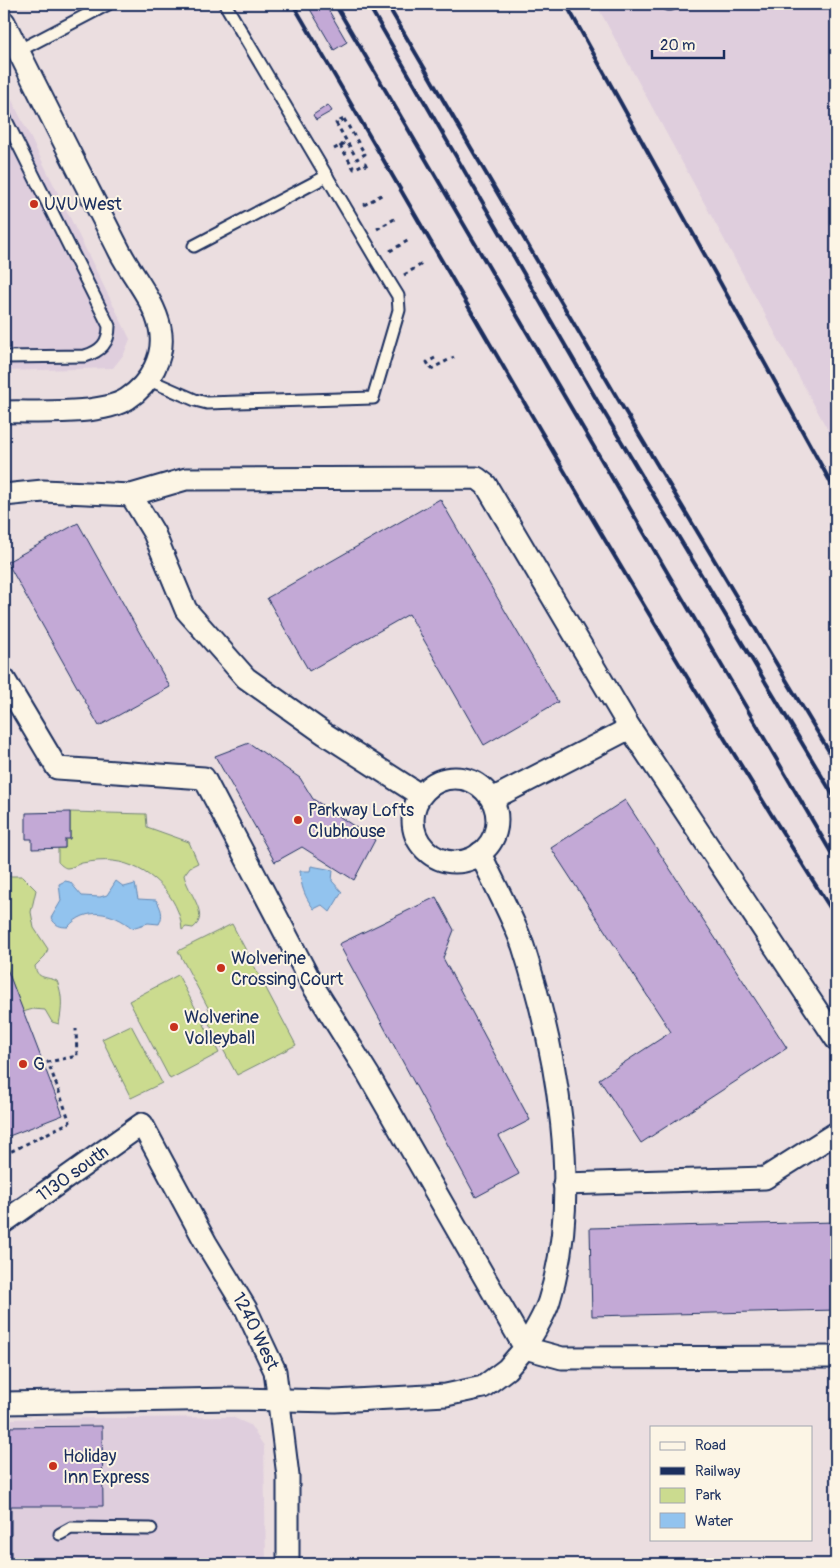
<svg xmlns="http://www.w3.org/2000/svg" width="840" height="1568" font-family="Pangolin,sans-serif">
<rect width="100%" height="100%" fill="#ebdee0"/>
<filter id="ink" filterUnits="userSpaceOnUse"><feTurbulence type="fractalNoise" baseFrequency=".02" numOctaves="2"/><feDisplacementMap in="SourceGraphic" scale="10" xChannelSelector="R" yChannelSelector="G"/><feConvolveMatrix kernelMatrix="1 2 1 2 8 2 1 2 1" color-interpolation-filters="sRGB"/></filter>
<g filter="url(#ink)">
<!-- built -->
<g fill="#dfcedd">
<path d="M596,4H836V445Z"/>
<path d="M4,84L130,339L124,354L113,368L4,371Z"/>
<path d="M232,1417L250,1425L264,1446L266,1564H4V1419Z"/>
</g>
<!-- green -->
<g fill="#cbdb8f" stroke="#738576">
<path d="M70,812L146,814L147,827L189,842L198,863L190,867L184,875C187,892 211,915 193,928L186,927L182,930C180,896 148,865 113,861C103,860 93,861 82,863C78,864 72,868 67,868C64,868 60,864 58,862V848H65V839L70,838Z"/>
<path d="M4,876H22L36,890L31,912L34,928L48,949L45,956L35,966C37,980 47,976 57,981C63,995 62,1009 59,1024L52,1022L45,1010L33,1009L23,1012L4,961V954L11,951L4,933Z"/>
<path d="M232,924L296,1045L237,1075L206,1018L211,1013L178,951Z"/>
<path d="M178,975L219,1053L170,1079L129,1001Z"/>
<path d="M131,1025L162,1083L131,1098L102,1039Z"/>
</g>
<!-- water -->
<g fill="#92c3ee" stroke="#6288b4">
<path d="M311,866L333,870L332,881L342,892L330,912L322,905L314,909C304,896 301,886 300,871H310Z"/>
<path d="M65,881L70,882L82,896L100,897L107,895L116,881L124,887L135,884L138,899L156,900C161,908 164,915 159,924L148,923L132,928C113,912 86,906 68,927C60,927 56,926 51,918L61,901L59,884Z"/>
</g>
<!-- building -->
<g fill="#c3a9d6" stroke="#1b2f5e">
<path d="M307,4H325L347,42L334,50Z"/>
<path d="M328,105L332,111L316,120L313,115Z"/>
<path d="M440,499L558,702L484,745L409,614L309,671L267,598Z"/>
<path d="M78,523L170,687L99,726L7,562Z"/>
<path d="M249,743L300,778L313,799L375,840L354,880L302,847L275,862L215,756Z"/>
<path d="M625,800L787,1048L641,1143L599,1079L671,1032L551,848Z"/>
<path d="M70,812V839H65V848L32,849V839H26V813Z"/>
<path d="M436,897L454,930L443,958L530,1120L499,1136L519,1174L476,1197L339,944Z"/>
<path d="M4,961L63,1115L4,1138Z"/>
<path d="M836,1222V1310L592,1316L590,1228Z"/>
<path d="M102,1426L103,1506H11V1564H4V1427Z"/>
</g>
<g fill="none" stroke-linecap="round" stroke-linejoin="round">
<!-- service casing -->
<g stroke="#1b2f5e" stroke-width="15">
<g id="service">
<path d="M668,4H671"/>
<path d="M18,51L108,4"/>
<path d="M4,116L109,326C109,343 101,351 85,356L4,357"/>
<path d="M194,246L327,176"/>
<path d="M147,379L195,400L207,403L373,398L399,310L398,296L390,283L225,4"/>
<path d="M60,1534L71,1528L151,1529"/>
</g>
</g>
<!-- minor casing -->
<g stroke="#1b2f5e" stroke-width="25">
<g id="minor">
<path d="M4,22C42,99 81,175 120,252C133,277 154,300 160,328C166,356 150,384 127,399C100,416 36,411 4,412"/>
<path d="M4,495L43,491L131,495L154,533L186,610L246,678L325,734L420,795"/>
<path d="M131,495L186,479L477,478L486,485L630,728L492,799"/>
<path d="M4,679L57,768L204,778L313,986L368,1074L525,1348L507,1369L483,1387L446,1395L335,1401L235,1399L4,1403"/>
<path d="M630,728L836,1039"/>
<circle cx="455" cy="820" r="42"/>
<path d="M480,853C494,884 512,915 523,946C557,1053 583,1192 549,1301C544,1317 533,1333 525,1348L562,1358L836,1357"/>
<path d="M564,1184L765,1178L836,1133"/>
<path id="s1" d="M4,1222L142,1124L206,1243L246,1309L275,1371L288,1476V1564"/>
</g>
</g>
<!-- path -->
<g stroke="#1b2f5e" stroke-width="3" stroke-dasharray="4 4" stroke-linecap="butt">
<path d="M344,119L365,154L357,159L336,123Z"/>
<path d="M340,145L354,169L365,163L368,169"/>
<path d="M334,149L347,142"/>
<path d="M364,205L383,194"/>
<path d="M377,229L396,218"/>
<path d="M390,251L409,240"/>
<path d="M404,275L422,264"/>
<path d="M435,358L427,362L431,369L454,357"/>
<path d="M4,1155L70,1122L48,1062L77,1056L76,1029"/>
</g>
<!-- service -->
<use href="#service" stroke="#fcf5e5" stroke-width="11"/>
<!-- minor -->
<use href="#minor" stroke="#fcf5e5" stroke-width="21"/>
<!-- rail -->
<g stroke="#1b2f5e" stroke-width="4">
<path d="M293,4C471,310 645,618 836,917"/>
<path d="M335,4L836,861"/>
<path d="M368,4L602,409L836,800"/>
<path d="M387,4L622,406L836,763"/>
<path d="M566,4L836,492"/>
</g>
</g>
</g>
<!-- markers -->
<g fill="#c8321e" stroke="#fcf5e5" stroke-width="2">
<circle cx="34" cy="204" r="5"/>
<circle cx="298" cy="820" r="5"/>
<circle cx="221" cy="968" r="5"/>
<circle cx="174" cy="1027" r="5"/>
<circle cx="23" cy="1064" r="5"/>
<circle cx="53" cy="1466" r="5"/>
</g>
<g text-anchor="middle" stroke-width="4" stroke-linejoin="round" paint-order="stroke">
<!-- poi labels -->
<g font-size="18" fill="#1b2f5e" stroke="#fcf5e5" text-anchor="start">
<text x="44" y="210">UVU West</text>
<text x="308" y="816">Parkway Lofts<tspan x="308" dy="21">Clubhouse</tspan></text>
<text x="231" y="964">Wolverine<tspan x="231" dy="21">Crossing Court</tspan></text>
<text x="184" y="1023">Wolverine<tspan x="184" dy="21">Volleyball</tspan></text>
<text x="33" y="1070">G</text>
<text x="63" y="1462">Holiday<tspan x="63" dy="21">Inn Express</tspan></text>
</g>
<!-- street labels -->
<g font-size="18" fill="#1b2f5e" stroke="#fcf5e5">
<text dy="6" stroke="none"><textPath href="#s1" startOffset="84">1130 south</textPath></text>
<text dy="6" stroke="none"><textPath href="#s1" startOffset="406">1240 West</textPath></text>
</g>
</g>
<!-- margin -->
<rect width="840" height="1568" fill="none" stroke="#fcf5e5" stroke-width="20"/>
<rect x="10" y="10" width="820" height="1548" fill="none" stroke="#1b2f5e" stroke-width="2" filter="url(#ink)"/>
<!-- legend -->
<rect x="650" y="1426" width="162" height="115" fill="#fcf5e5" stroke="#a2a6af"/>
<rect x="660" y="1442" width="25" height="8" fill="#fcf5e5" stroke="#a2a6af"/>
<text x="695" y="1450" font-size="15" fill="#1b2f5e">Road</text>
<rect x="660" y="1467" width="25" height="8" fill="#1b2f5e" stroke="#a2a6af"/>
<text x="695" y="1476" font-size="15" fill="#1b2f5e">Railway</text>
<rect x="660" y="1488" width="25" height="15" fill="#cbdb8f" stroke="#a2a6af"/>
<text x="695" y="1500" font-size="15" fill="#1b2f5e">Park</text>
<rect x="660" y="1513" width="25" height="15" fill="#92c3ee" stroke="#a2a6af"/>
<text x="695" y="1526" font-size="15" fill="#1b2f5e">Water</text>
<!-- scale -->
<path d="M652 50v8h72v-8" fill="none" stroke="#1b2f5e" stroke-width="2.5"/>
<text x="660" y="50" font-size="15" fill="#1b2f5e" stroke="#fcf5e5" stroke-width="4" paint-order="stroke">20 m</text>
</svg>
